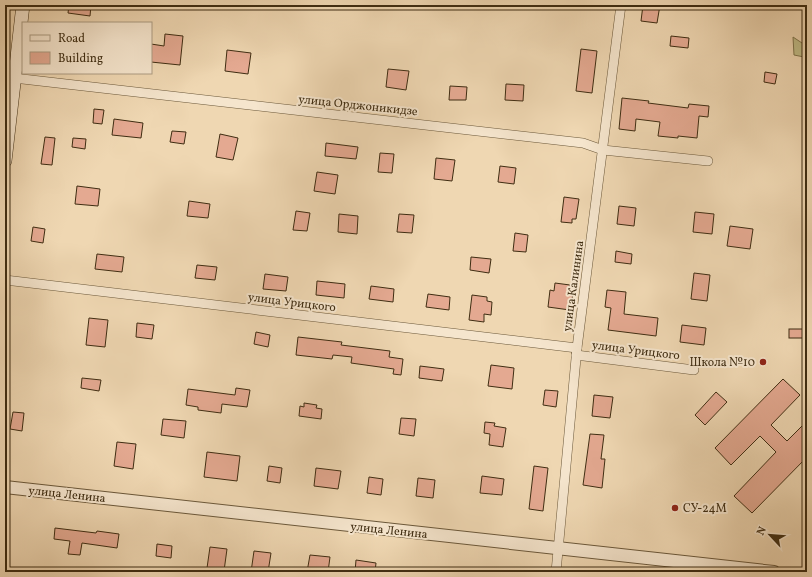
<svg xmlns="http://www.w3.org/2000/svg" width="812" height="577" font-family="Vollkorn,serif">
<rect width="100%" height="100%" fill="#efd7b2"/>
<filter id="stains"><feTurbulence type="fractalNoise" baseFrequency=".005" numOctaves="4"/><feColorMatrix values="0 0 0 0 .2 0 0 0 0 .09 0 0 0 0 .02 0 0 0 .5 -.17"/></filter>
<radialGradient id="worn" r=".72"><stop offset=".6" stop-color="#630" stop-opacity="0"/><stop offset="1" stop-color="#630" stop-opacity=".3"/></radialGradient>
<!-- green -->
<path fill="#c0bc87" stroke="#80744c" d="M793,37L805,45L807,43V90L803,82L804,57L794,55Z"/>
<!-- building -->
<g fill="#e4a991" stroke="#3f2d12">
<path d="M69,5H91L90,16L68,13Z"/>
<path d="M643,5H660L657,23L641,21Z"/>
<path d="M165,34L183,36L180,65L151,62V44L164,46Z"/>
<path d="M671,36L689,38L688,48L670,46Z"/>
<path d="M581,49L597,51L592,93L576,91Z"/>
<path d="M227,50L251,53L248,74L225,71Z"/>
<path d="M388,69L409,71L406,90L386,87Z"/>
<path d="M765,72L777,74L775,84L764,82Z"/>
<path d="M506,84L524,85L523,101L505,100Z"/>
<path d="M450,86L467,87L466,100H449Z"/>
<path d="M622,98L649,101L648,103L688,108L689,104L709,106L708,117L699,116L697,138L678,136V138L658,136L660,122L636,119L635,131L619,129Z"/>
<path d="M94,109L104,110L102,124L93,123Z"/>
<path d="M114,119L143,123L141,138L112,135Z"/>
<path d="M172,131L186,132L184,144L170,142Z"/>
<path d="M220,134L238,138L233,160L216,157Z"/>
<path d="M45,137L55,138L52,165L41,164Z"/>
<path d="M73,138L86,139L85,149L72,147Z"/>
<path d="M326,143L358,147L356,159L325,156Z"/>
<path d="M380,153L394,154L392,173L378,172Z"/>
<path d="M436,158L455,160L452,181L434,179Z"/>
<path d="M500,166L516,168L514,184L498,182Z"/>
<path d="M317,172L338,175L335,194L314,191Z"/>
<path d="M77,186L100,189L98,206L75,204Z"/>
<path d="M564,197L579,199L576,219H572V223L561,222Z"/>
<path d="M189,201L210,204L208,218L187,216Z"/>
<path d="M619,206L636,208L634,226L617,224Z"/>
<path d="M296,211L310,213L307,231L293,230Z"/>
<path d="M695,212L714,214L712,234L693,232Z"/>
<path d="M339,214L358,216L357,234L338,232Z"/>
<path d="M399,214L414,215L412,233L397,232Z"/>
<path d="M730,226L753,229L750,249L727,246Z"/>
<path d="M33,227L45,229L43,243L31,241Z"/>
<path d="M515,233L528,235L526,252L513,251Z"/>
<path d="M616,251L632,254L631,264L615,262Z"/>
<path d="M97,254L124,257L122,272L95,269Z"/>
<path d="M471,257L491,259L489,273L470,270Z"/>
<path d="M197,265L217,267L215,280L195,278Z"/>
<path d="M694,273L710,275L707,301L691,299Z"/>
<path d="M265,274L288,277L286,291L263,289Z"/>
<path d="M317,281L345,284L344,298L316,295Z"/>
<path d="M555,283L570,285L569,292L573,293L570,310L548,307L550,290L554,291Z"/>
<path d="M371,286L394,289L393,302L369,299Z"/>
<path d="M607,290L626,292L624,314L658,318L656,336L608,330L611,308L605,307Z"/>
<path d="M428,294L450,297L449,310L426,307Z"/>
<path d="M472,295L487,297V301L492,302L491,315L484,314V322L469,320Z"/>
<path d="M89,318L108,320L105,347L86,345Z"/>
<path d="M137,323L154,325L152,339L136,337Z"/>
<path d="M682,325L706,328L704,345L680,342Z"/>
<rect x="789" y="329" width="18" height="9"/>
<path d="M256,332L270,335L268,347L254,344Z"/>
<path d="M298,337L342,342L341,345L390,351L389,357L403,359L401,375L393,374L394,369L351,363L352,357L333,355L332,359L296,355Z"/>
<path d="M491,365L514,368L512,389L488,386Z"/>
<path d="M420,366L444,369L442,381L419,378Z"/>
<path d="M82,378L101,380L99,391L81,388Z"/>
<path d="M783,379L800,395L771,425L787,441L807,421V457L752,513L734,496L776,452L760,436L731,465L715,448Z"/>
<path d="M236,388L250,390L247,407L222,404L221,413L198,410V407L186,405L188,389L235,395Z"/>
<path d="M545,390L558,391L556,407L543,405Z"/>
<path d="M716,392L727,402L705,425L695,415Z"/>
<path d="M594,395L613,397L610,418L592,416Z"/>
<path d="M304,403L317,405L316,408L322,409L321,419L299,416L300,406L304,407Z"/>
<path d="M13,412L24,413L22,431L10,429Z"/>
<path d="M401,418L416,419L414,436L399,434Z"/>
<path d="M163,419L186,421L184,438L161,435Z"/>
<path d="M485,422L495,423L494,426L506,428L503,447L489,445L490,434L484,433Z"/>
<path d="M590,434L604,435L601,459H605L602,488L583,485Z"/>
<path d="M117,442L136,444L133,469L114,466Z"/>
<path d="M207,452L240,456L237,481L204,477Z"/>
<path d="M269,466L282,468L280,483L267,481Z"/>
<path d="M534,466L548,468L543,511L529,509Z"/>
<path d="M316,468L341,471L338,489L314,486Z"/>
<path d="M482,476L504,479L502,495L480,493Z"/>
<path d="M369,477L383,479L381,495L367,493Z"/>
<path d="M418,478L435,480L433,498L416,496Z"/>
<path d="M55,528L96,533L97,531L119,534L117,548L82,543L80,555L68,554L70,541L54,539Z"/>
<path d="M157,544L172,546L171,558L156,556Z"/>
<path d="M210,547L227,549L224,571L207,568Z"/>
<path d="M254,551L271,553L268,572H251Z"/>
<path d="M310,555L330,557L328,572H307Z"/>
<path d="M356,560L376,563L375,572H355Z"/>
</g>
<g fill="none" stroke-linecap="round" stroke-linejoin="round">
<!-- minor casing -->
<g stroke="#6b583a" stroke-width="10">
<g id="minor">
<path d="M5,77L583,143L603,150L708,161"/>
<path d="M5,280L577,348"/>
<path d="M576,355L694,370"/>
<path d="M556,572L577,348L621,5"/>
</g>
</g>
<!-- tertiary casing -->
<g stroke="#6b583a" stroke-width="14">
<path id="tertiary" d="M5,487L774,572"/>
</g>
<!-- secondary casing -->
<g stroke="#3f2d12" stroke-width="14">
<path id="secondary" d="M5,161L23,5"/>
</g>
<!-- minor -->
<use href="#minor" stroke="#f5e5cd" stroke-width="9"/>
<!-- tertiary -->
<use href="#tertiary" stroke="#f5e5cd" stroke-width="12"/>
<!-- secondary -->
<use href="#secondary" stroke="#f5e5cd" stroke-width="13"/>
</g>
<!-- markers -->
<g fill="#8f2418" stroke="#f5e5cd" stroke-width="1.5">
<circle cx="763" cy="362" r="4"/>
<circle cx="675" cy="508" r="4"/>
</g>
<g text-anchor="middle" stroke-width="4" stroke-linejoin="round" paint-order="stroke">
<!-- street labels -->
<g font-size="12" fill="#3f2d12" stroke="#f5e5cd">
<text transform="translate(358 105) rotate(6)" y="4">улица Орджоникидзе</text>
<text transform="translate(573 286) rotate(-82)" y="4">улица Калинина</text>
<text transform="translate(292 302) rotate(7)" y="4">улица Урицкого</text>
<text transform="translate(636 350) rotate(7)" y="4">улица Урицкого</text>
<text transform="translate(67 494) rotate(6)" y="4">улица Ленина</text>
<text transform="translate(389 530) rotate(6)" y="4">улица Ленина</text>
</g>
<!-- poi labels -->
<g font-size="12" fill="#3f2d12" stroke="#f5e5cd" text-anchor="end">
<text x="755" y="366">Школа №10</text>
<text x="683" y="512" text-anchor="start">СУ-24М</text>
</g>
</g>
<!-- margin -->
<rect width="812" height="577" fill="none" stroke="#efd7b2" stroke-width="20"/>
<rect x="6" y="6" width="800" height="565" fill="none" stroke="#3f2d12" stroke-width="2"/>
<rect x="10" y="10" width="792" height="557" fill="none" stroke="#3f2d12"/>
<!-- legend -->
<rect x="22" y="22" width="130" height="52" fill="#f5e5cd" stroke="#ac9b82"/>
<rect x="30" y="35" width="20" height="6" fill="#f5e5cd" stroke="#ac9b82"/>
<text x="58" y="42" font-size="12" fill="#3f2d12">Road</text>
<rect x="30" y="52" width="20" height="12" fill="#e4a991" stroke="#ac9b82"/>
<text x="58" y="62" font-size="12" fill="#3f2d12">Building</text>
<!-- north arrow -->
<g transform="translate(770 535) rotate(296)" stroke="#f5e5cd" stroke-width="3" paint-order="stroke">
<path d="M0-3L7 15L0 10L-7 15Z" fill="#3f2d12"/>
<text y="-6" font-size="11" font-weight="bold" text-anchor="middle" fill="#3f2d12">N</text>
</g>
<rect width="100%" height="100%" filter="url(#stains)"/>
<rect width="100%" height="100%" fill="url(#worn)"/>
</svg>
